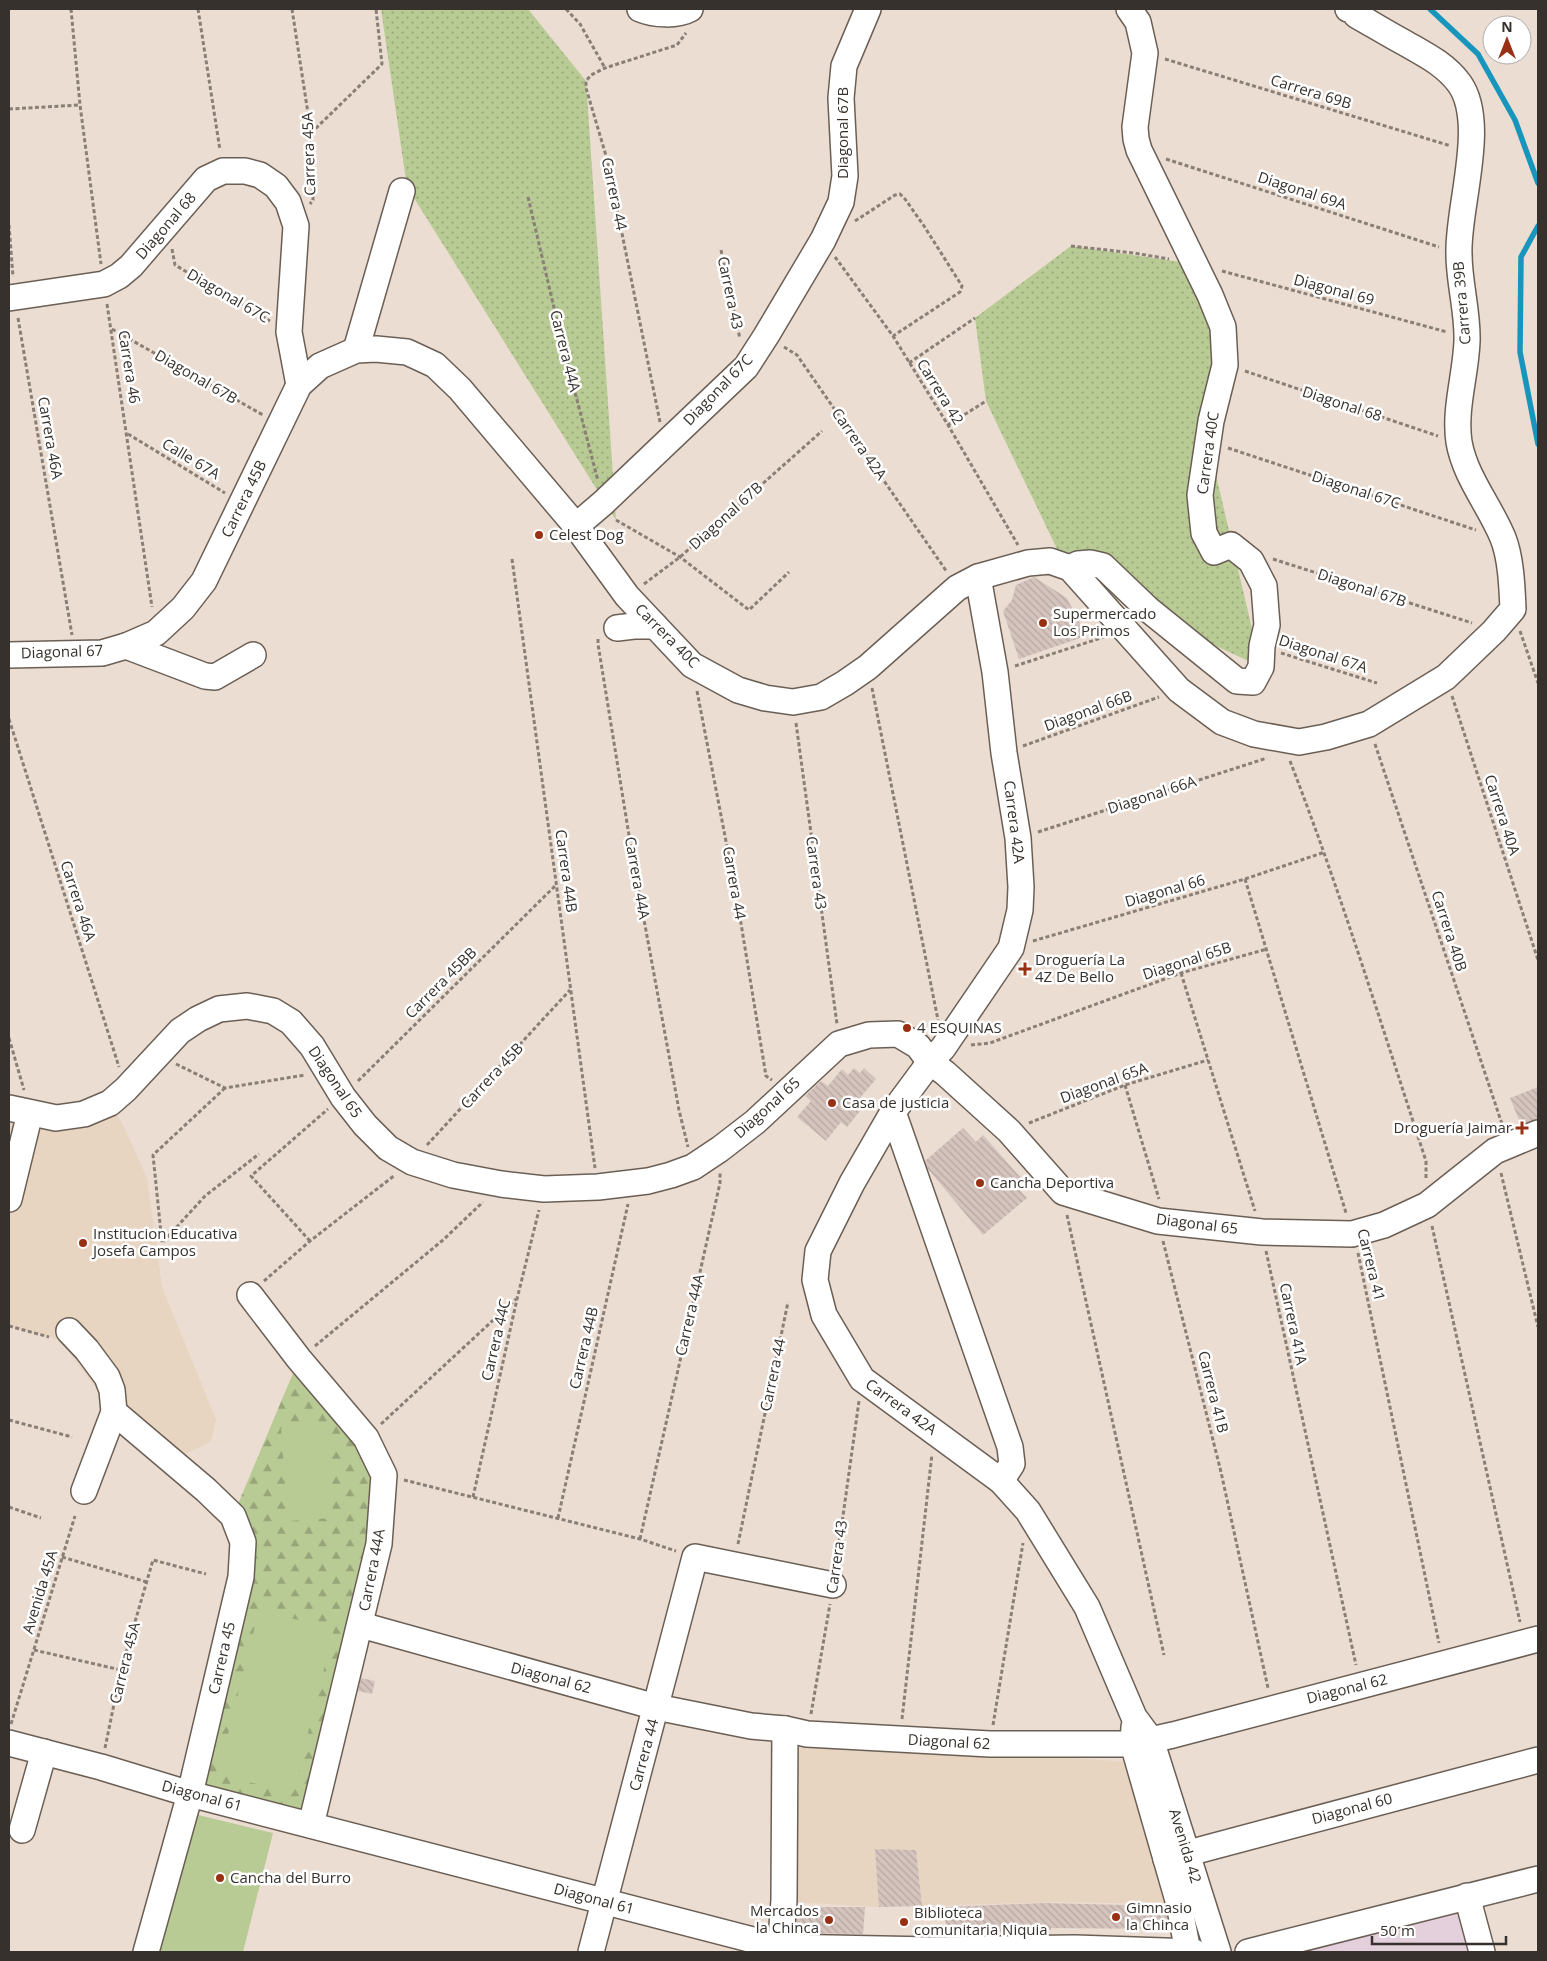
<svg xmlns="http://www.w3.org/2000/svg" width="1547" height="1961" font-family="'Open Sans',sans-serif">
<defs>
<pattern id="grass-dots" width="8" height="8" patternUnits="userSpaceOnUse" patternTransform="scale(1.25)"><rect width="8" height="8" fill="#b9cb94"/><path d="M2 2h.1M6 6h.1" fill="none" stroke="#97a579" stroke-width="1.8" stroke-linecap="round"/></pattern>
<pattern id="forest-firs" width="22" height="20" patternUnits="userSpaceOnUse" patternTransform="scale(1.25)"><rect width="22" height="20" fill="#b9cb94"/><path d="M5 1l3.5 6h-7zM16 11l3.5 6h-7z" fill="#97a579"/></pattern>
<pattern id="building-back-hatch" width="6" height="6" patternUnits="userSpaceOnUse" patternTransform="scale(1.25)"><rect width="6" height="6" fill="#d5c3bd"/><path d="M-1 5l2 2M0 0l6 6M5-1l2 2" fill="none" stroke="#b7a8a3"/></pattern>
</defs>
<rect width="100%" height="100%" fill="#ebddd1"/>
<!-- built -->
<g fill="#e7d4c1">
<path d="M110,1103L123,1125L147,1178L162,1287L216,1420L211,1441L172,1461L114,1412L60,1340L9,1326V1107Z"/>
<path d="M794,1744L989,1752L1130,1762L1172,1904L1054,1902L922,1906L916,1850L875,1849L879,1907L792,1902Z"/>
</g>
<!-- medical -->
<path fill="#e4cfdd" d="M1467,1896L1482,1952H1248Z"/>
<!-- grass -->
<g fill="url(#grass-dots)">
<path d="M381,9H528L586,81L616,520L407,187Z"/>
<path d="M1071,246L1195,264L1225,365L1208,441L1261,667L1071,578L986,401L975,318Z"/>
</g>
<!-- forest -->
<path fill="url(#forest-firs)" d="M299,1359L384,1475L311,1825L190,1794L241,1577L233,1516Z"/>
<!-- park -->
<g fill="#b9cb94">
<path d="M327,1425L333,1518L288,1521L281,1428Z"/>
<path d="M259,1610L334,1629L293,1793L218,1774Z"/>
<path d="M194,1814L273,1833L243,1952H158Z"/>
</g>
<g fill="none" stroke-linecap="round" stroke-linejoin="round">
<!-- stream -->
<g stroke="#1795bc" stroke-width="5.5">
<path d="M1430,9L1478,54L1515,120L1538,183"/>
<path d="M1538,226L1521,257L1520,352L1538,444"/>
</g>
</g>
<!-- building -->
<g fill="url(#building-back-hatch)">
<path d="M1034,577L1067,598L1086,636L1019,659L1003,611L1012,600L1016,585Z"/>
<path d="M854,1068L860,1073L864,1068L876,1079L854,1105L860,1111L847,1127L841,1122L826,1141L797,1117L811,1101L805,1096L821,1081L828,1086L842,1069L848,1075Z"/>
<path d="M1538,1087V1119L1521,1125L1510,1098Z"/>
<path d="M963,1128L976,1142L983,1135L1023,1180L1016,1186L1027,1198L983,1235L928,1169L925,1161Z"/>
<path d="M361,1678L375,1681L372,1694L358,1691Z"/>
<path d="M875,1849L916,1850L922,1906L879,1907Z"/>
<path d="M1045,1903L1165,1906L1169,1929L1051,1928V1930L947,1935L944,1907Z"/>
<path d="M798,1907H865L863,1934L796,1933Z"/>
</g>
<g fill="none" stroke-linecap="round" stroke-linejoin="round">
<!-- minor casing -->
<g stroke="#6b5f55" stroke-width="28">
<g id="minor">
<path d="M640,9C654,15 677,16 690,9"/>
<path d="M9,298L104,284L119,276L131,266L206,179L223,171H245L260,175L276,186L288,202L296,226L289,332L299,385"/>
<path d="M356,350L402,191"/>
<path d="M576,526L603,503L746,367L766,336L823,240L841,202L845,176L841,98L844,66L868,9"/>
<path d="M1070,568L1078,564L1090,563L1103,566L1149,610L1237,681L1253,682L1261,667L1262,646L1267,625L1264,586L1251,561L1231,545L1214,552L1204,533L1200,495L1211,421L1225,365L1223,327L1210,295L1139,150L1136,139L1135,127L1145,53L1138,22L1129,9"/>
<path d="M978,577L995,672L1004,753L1018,838L1021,887L1020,910L1011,948L943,1048L930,1062L893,1112L852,1183L818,1251L815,1280L824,1315L862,1379L1001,1481L1028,1511L1087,1607L1134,1717L1151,1740L1218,1952"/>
<path d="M617,628L634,626H655"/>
<path d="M126,646L205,676L215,677L253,655"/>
<path d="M9,655L102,653L126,646L156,633L183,608L204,581L299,385L320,366L356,350L376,349L407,352L435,365L460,389L576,526L627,596L692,665L738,690L765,698L793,702L821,697L845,683L868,667L957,588L978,577L1028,563L1050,561L1070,568L1179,690L1222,722L1254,734L1299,742L1326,737L1369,724L1446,677L1494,631L1513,609C1512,587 1511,558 1503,538C1490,506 1465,477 1459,442C1454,409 1466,374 1467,341C1468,312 1459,283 1459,254C1457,209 1488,122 1459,83C1445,64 1424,54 1405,43C1388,34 1372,24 1356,15L1354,10L1348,9"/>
<path d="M9,1108L56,1118L84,1114L110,1103L126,1089L180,1031L198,1019L219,1009L247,1006L273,1011L291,1022L312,1046L343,1097L365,1125L388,1148L412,1162L453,1175L501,1184L544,1189L598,1187L648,1181L671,1175L693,1167L720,1149L755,1122L839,1044L869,1035L898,1034L918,1046L930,1062L945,1073L1009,1131L1063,1192L1158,1221L1262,1232L1352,1234L1384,1225L1427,1205L1495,1151L1538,1133"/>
<path d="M893,1112L1010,1447L1012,1464L1001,1481"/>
<path d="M9,1199L30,1113"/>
<path d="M250,1295L299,1359L366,1438L384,1475L379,1544L311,1825"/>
<path d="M69,1331L87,1350L107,1377L112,1390L114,1412L84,1491"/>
<path d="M114,1412L206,1490L233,1516L243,1542L241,1577L190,1794L146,1952"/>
<path d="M361,1625L656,1707L751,1726L785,1729L807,1734L990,1744H1133L1173,1735L1538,1639"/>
<path d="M1134,1727L1133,1744L1179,1904L1188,1952"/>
<path d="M9,1743L101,1767L190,1794L780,1947L931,1950L1075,1948L1194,1952"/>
<path d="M22,1830L44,1752"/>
<path d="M1166,1859L1538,1760"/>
<path d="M1467,1896L1482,1952"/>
<path d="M591,1952L695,1557L833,1585"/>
<path d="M780,1952L784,1900L785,1729"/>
<path d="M1248,1952L1538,1879"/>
</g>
</g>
<!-- path -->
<g stroke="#897f77" stroke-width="3" stroke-dasharray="4 2.5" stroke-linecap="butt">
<path d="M71,9L80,105L101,264"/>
<path d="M198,9L220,150"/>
<path d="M292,9L311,133L313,200L310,204"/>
<path d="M566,9L580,24L605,68"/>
<path d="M1165,59L1451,146"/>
<path d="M9,109L80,105"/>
<path d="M311,133L382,64L376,9"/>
<path d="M1166,159L1439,247"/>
<path d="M528,197L563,346L598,481"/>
<path d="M855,221L895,195L900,194L905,199L924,226L962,286L960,292L893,336"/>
<path d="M9,225L13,277"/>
<path d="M1071,246L1134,253L1169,259"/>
<path d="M172,249L175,265L270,321"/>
<path d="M721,250L740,339"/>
<path d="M835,257L893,336L948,425L1018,545"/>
<path d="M1222,271L1447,332"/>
<path d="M107,304L152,607"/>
<path d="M18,318L72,635"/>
<path d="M112,329L263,415"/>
<path d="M784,347L797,355L947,572"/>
<path d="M909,363L975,318"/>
<path d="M1245,371L1438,436"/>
<path d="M660,422L607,159L586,88V81L591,75L605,68L677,45L686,33"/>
<path d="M948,425L986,401"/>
<path d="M128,434L225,493"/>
<path d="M1228,448L1476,530"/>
<path d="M616,520L680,557L749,610L789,572"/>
<path d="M512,559L595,1168"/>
<path d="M1273,559L1472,623"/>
<path d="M644,584L680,557L822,431"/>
<path d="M1520,631L1538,683"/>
<path d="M598,639V644L633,860L679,1110L688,1147"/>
<path d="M1281,653L1377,683"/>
<path d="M1015,666L1104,637"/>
<path d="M872,688L938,1020"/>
<path d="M697,691L736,893L766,1076L772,1080"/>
<path d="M1452,696L1538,960"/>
<path d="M9,719L119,1067"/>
<path d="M796,723L837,1024"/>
<path d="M1375,744L1503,1127"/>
<path d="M1023,746L1159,697"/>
<path d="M1290,761C1341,893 1382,1027 1426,1161V1180"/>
<path d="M1038,832L1267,758"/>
<path d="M1245,879L1346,1213"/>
<path d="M1033,941L1245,879L1325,852"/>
<path d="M1181,973L1255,1211"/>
<path d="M9,1038L24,1090"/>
<path d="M971,1045L990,1043L1181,973L1267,949"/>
<path d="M176,1064L225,1088L305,1075"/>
<path d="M358,1081L556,885"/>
<path d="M1125,1085L1159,1199"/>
<path d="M225,1088L153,1155L162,1243L205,1196L259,1154"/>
<path d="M1029,1123L1125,1085L1208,1060"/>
<path d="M427,1145L570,990"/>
<path d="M1501,1173L1538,1327"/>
<path d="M1067,1215L1164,1655"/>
<path d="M1432,1226L1520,1622"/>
<path d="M310,1241L251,1176L328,1109"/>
<path d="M1163,1241L1221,1472L1268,1688"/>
<path d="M1266,1251L1356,1665"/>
<path d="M1358,1253L1439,1643"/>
<path d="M264,1281L310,1241L395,1175"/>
<path d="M9,1326L49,1337"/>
<path d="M315,1346L443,1240L483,1202"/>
<path d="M9,1420L72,1437"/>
<path d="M381,1424L516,1299"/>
<path d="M404,1480L640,1539L676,1551"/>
<path d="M473,1497L517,1299L539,1210"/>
<path d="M9,1507L41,1518"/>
<path d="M558,1518L628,1204"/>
<path d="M640,1539L720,1183V1173"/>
<path d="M738,1544L788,1302"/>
<path d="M62,1557L147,1582"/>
<path d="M836,1566L859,1401"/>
<path d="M34,1650L121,1670"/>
<path d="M811,1714L830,1604"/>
<path d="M902,1719L932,1454"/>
<path d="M11,1724L75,1516"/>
<path d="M993,1725L1023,1543"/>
<path d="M105,1748L121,1670L153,1560L206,1574"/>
</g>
<!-- minor -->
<use href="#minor" stroke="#fff" stroke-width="25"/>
</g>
<!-- markers -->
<g fill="#983114" stroke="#fff" stroke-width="2">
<circle cx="539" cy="535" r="5"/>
<circle cx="1043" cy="623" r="5"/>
<path d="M1022.5 961.5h5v5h5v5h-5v5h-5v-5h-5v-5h5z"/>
<circle cx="907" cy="1028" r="5"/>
<circle cx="832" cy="1103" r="5"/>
<path d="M1519.5 1120.5h5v5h5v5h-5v5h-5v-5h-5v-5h5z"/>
<circle cx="980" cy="1183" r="5"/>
<circle cx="83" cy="1243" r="5"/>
<circle cx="220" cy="1878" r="5"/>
<circle cx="1116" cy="1917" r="5"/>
<circle cx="829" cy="1920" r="5"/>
<circle cx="904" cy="1922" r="5"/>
</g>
<g text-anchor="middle" stroke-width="5" stroke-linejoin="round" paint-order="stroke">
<!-- street labels -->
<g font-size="15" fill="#36312c" stroke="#fff">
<text transform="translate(1311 92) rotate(17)" y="5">Carrera 69B</text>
<text transform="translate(843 133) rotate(-90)" y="5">Diagonal 67B</text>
<text transform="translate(309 154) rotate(-92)" y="5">Carrera 45A</text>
<text transform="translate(1302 191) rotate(18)" y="5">Diagonal 69A</text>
<text transform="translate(614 194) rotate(78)" y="5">Carrera 44</text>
<text transform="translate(166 226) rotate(-49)" y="5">Diagonal 68</text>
<text transform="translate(1334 290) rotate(15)" y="5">Diagonal 69</text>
<text transform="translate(730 293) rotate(78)" y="5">Carrera 43</text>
<text transform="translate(228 296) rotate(30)" y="5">Diagonal 67C</text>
<text transform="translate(1462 303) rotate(-95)" y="5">Carrera 39B</text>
<text transform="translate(565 351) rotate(76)" y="5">Carrera 44A</text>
<text transform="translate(129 367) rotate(81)" y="5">Carrera 46</text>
<text transform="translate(196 377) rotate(30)" y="5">Diagonal 67B</text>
<text transform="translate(718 390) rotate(-46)" y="5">Diagonal 67C</text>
<text transform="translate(940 392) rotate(58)" y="5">Carrera 42</text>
<text transform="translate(1342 404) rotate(18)" y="5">Diagonal 68</text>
<text transform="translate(50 438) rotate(80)" y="5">Carrera 46A</text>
<text transform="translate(859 444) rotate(55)" y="5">Carrera 42A</text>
<text transform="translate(1208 453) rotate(-82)" y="5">Carrera 40C</text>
<text transform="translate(191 459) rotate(31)" y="5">Calle 67A</text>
<text transform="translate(1356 490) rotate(18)" y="5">Diagonal 67C</text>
<text transform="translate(244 499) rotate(-64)" y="5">Carrera 45B</text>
<text transform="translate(726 516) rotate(-42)" y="5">Diagonal 67B</text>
<text transform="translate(1362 588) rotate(18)" y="5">Diagonal 67B</text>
<text transform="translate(667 636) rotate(45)" y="5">Carrera 40C</text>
<text transform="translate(62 652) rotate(-2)" y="5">Diagonal 67</text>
<text transform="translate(1323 654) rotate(18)" y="5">Diagonal 67A</text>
<text transform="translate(1088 711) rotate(-20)" y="5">Diagonal 66B</text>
<text transform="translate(1152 795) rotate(-18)" y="5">Diagonal 66A</text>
<text transform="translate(1502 815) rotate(72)" y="5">Carrera 40A</text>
<text transform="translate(1014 822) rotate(83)" y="5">Carrera 42A</text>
<text transform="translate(566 871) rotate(82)" y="5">Carrera 44B</text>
<text transform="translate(816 873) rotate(82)" y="5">Carrera 43</text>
<text transform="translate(637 878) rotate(80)" y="5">Carrera 44A</text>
<text transform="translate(734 883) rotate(80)" y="5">Carrera 44</text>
<text transform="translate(1165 891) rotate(-16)" y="5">Diagonal 66</text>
<text transform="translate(78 901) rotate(72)" y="5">Carrera 46A</text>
<text transform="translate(1449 931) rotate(72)" y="5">Carrera 40B</text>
<text transform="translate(1187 961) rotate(-18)" y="5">Diagonal 65B</text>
<text transform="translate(441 983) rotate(-45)" y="5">Carrera 45BB</text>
<text transform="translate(492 1076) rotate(-47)" y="5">Carrera 45B</text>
<text transform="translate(335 1082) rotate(56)" y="5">Diagonal 65</text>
<text transform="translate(1104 1083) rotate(-20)" y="5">Diagonal 65A</text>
<text transform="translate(767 1108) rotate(-42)" y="5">Diagonal 65</text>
<text transform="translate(1197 1224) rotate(7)" y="5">Diagonal 65</text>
<text transform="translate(1371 1265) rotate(76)" y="5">Carrera 41</text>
<text transform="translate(690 1315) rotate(-77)" y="5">Carrera 44A</text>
<text transform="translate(1293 1324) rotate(78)" y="5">Carrera 41A</text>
<text transform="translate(496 1340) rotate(-77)" y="5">Carrera 44C</text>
<text transform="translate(584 1348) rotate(-77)" y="5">Carrera 44B</text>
<text transform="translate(773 1375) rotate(-78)" y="5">Carrera 44</text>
<text transform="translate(1213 1392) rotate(76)" y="5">Carrera 41B</text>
<text transform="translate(901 1407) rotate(36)" y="5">Carrera 42A</text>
<text transform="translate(837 1557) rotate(-82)" y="5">Carrera 43</text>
<text transform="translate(372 1570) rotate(-79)" y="5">Carrera 44A</text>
<text transform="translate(40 1592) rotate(-73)" y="5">Avenida 45A</text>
<text transform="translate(222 1658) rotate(-77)" y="5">Carrera 45</text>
<text transform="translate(125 1663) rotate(-76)" y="5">Carrera 45A</text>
<text transform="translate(551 1678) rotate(15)" y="5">Diagonal 62</text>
<text transform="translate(1347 1689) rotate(-14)" y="5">Diagonal 62</text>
<text transform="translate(949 1742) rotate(3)" y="5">Diagonal 62</text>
<text transform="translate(644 1755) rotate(-75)" y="5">Carrera 44</text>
<text transform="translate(202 1796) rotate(15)" y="5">Diagonal 61</text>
<text transform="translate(1352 1809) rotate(-15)" y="5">Diagonal 60</text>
<text transform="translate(1185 1846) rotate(73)" y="5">Avenida 42</text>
<text transform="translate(594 1899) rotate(15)" y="5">Diagonal 61</text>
</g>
<!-- poi labels -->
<g font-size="15" fill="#36312c" stroke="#fff" text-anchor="start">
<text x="549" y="540">Celest Dog</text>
<text x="1053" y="619">Supermercado<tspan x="1053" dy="17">Los Primos</tspan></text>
<text x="1035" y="965">Droguería La<tspan x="1035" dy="17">4Z De Bello</tspan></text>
<text x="917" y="1033">4 ESQUINAS</text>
<text x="842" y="1108">Casa de justicia</text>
<text x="1512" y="1133" text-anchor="end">Droguería Jaimar</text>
<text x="990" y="1188">Cancha Deportiva</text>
<text x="93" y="1239">Institucion Educativa<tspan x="93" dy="17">Josefa Campos</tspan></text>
<text x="230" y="1883">Cancha del Burro</text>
<text x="1126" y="1913">Gimnasio<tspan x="1126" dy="17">la Chinca</tspan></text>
<text x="819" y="1916" text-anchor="end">Mercados<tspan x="819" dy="17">la Chinca</tspan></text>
<text x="914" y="1918">Biblioteca<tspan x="914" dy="17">comunitaria Niquia</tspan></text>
</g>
</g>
<!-- border -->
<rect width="1547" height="1961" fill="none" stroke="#36312c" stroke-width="20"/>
<!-- north arrow -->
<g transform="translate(1507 40)"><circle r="24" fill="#ffffff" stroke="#afadab"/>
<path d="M0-4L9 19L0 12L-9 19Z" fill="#983114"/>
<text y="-8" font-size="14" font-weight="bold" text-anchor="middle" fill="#36312c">N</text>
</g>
<!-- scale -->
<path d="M1372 1936v8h134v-8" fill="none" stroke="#36312c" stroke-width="2.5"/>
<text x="1380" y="1936" font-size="15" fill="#36312c" stroke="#ffffff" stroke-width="4" paint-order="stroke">50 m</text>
</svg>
